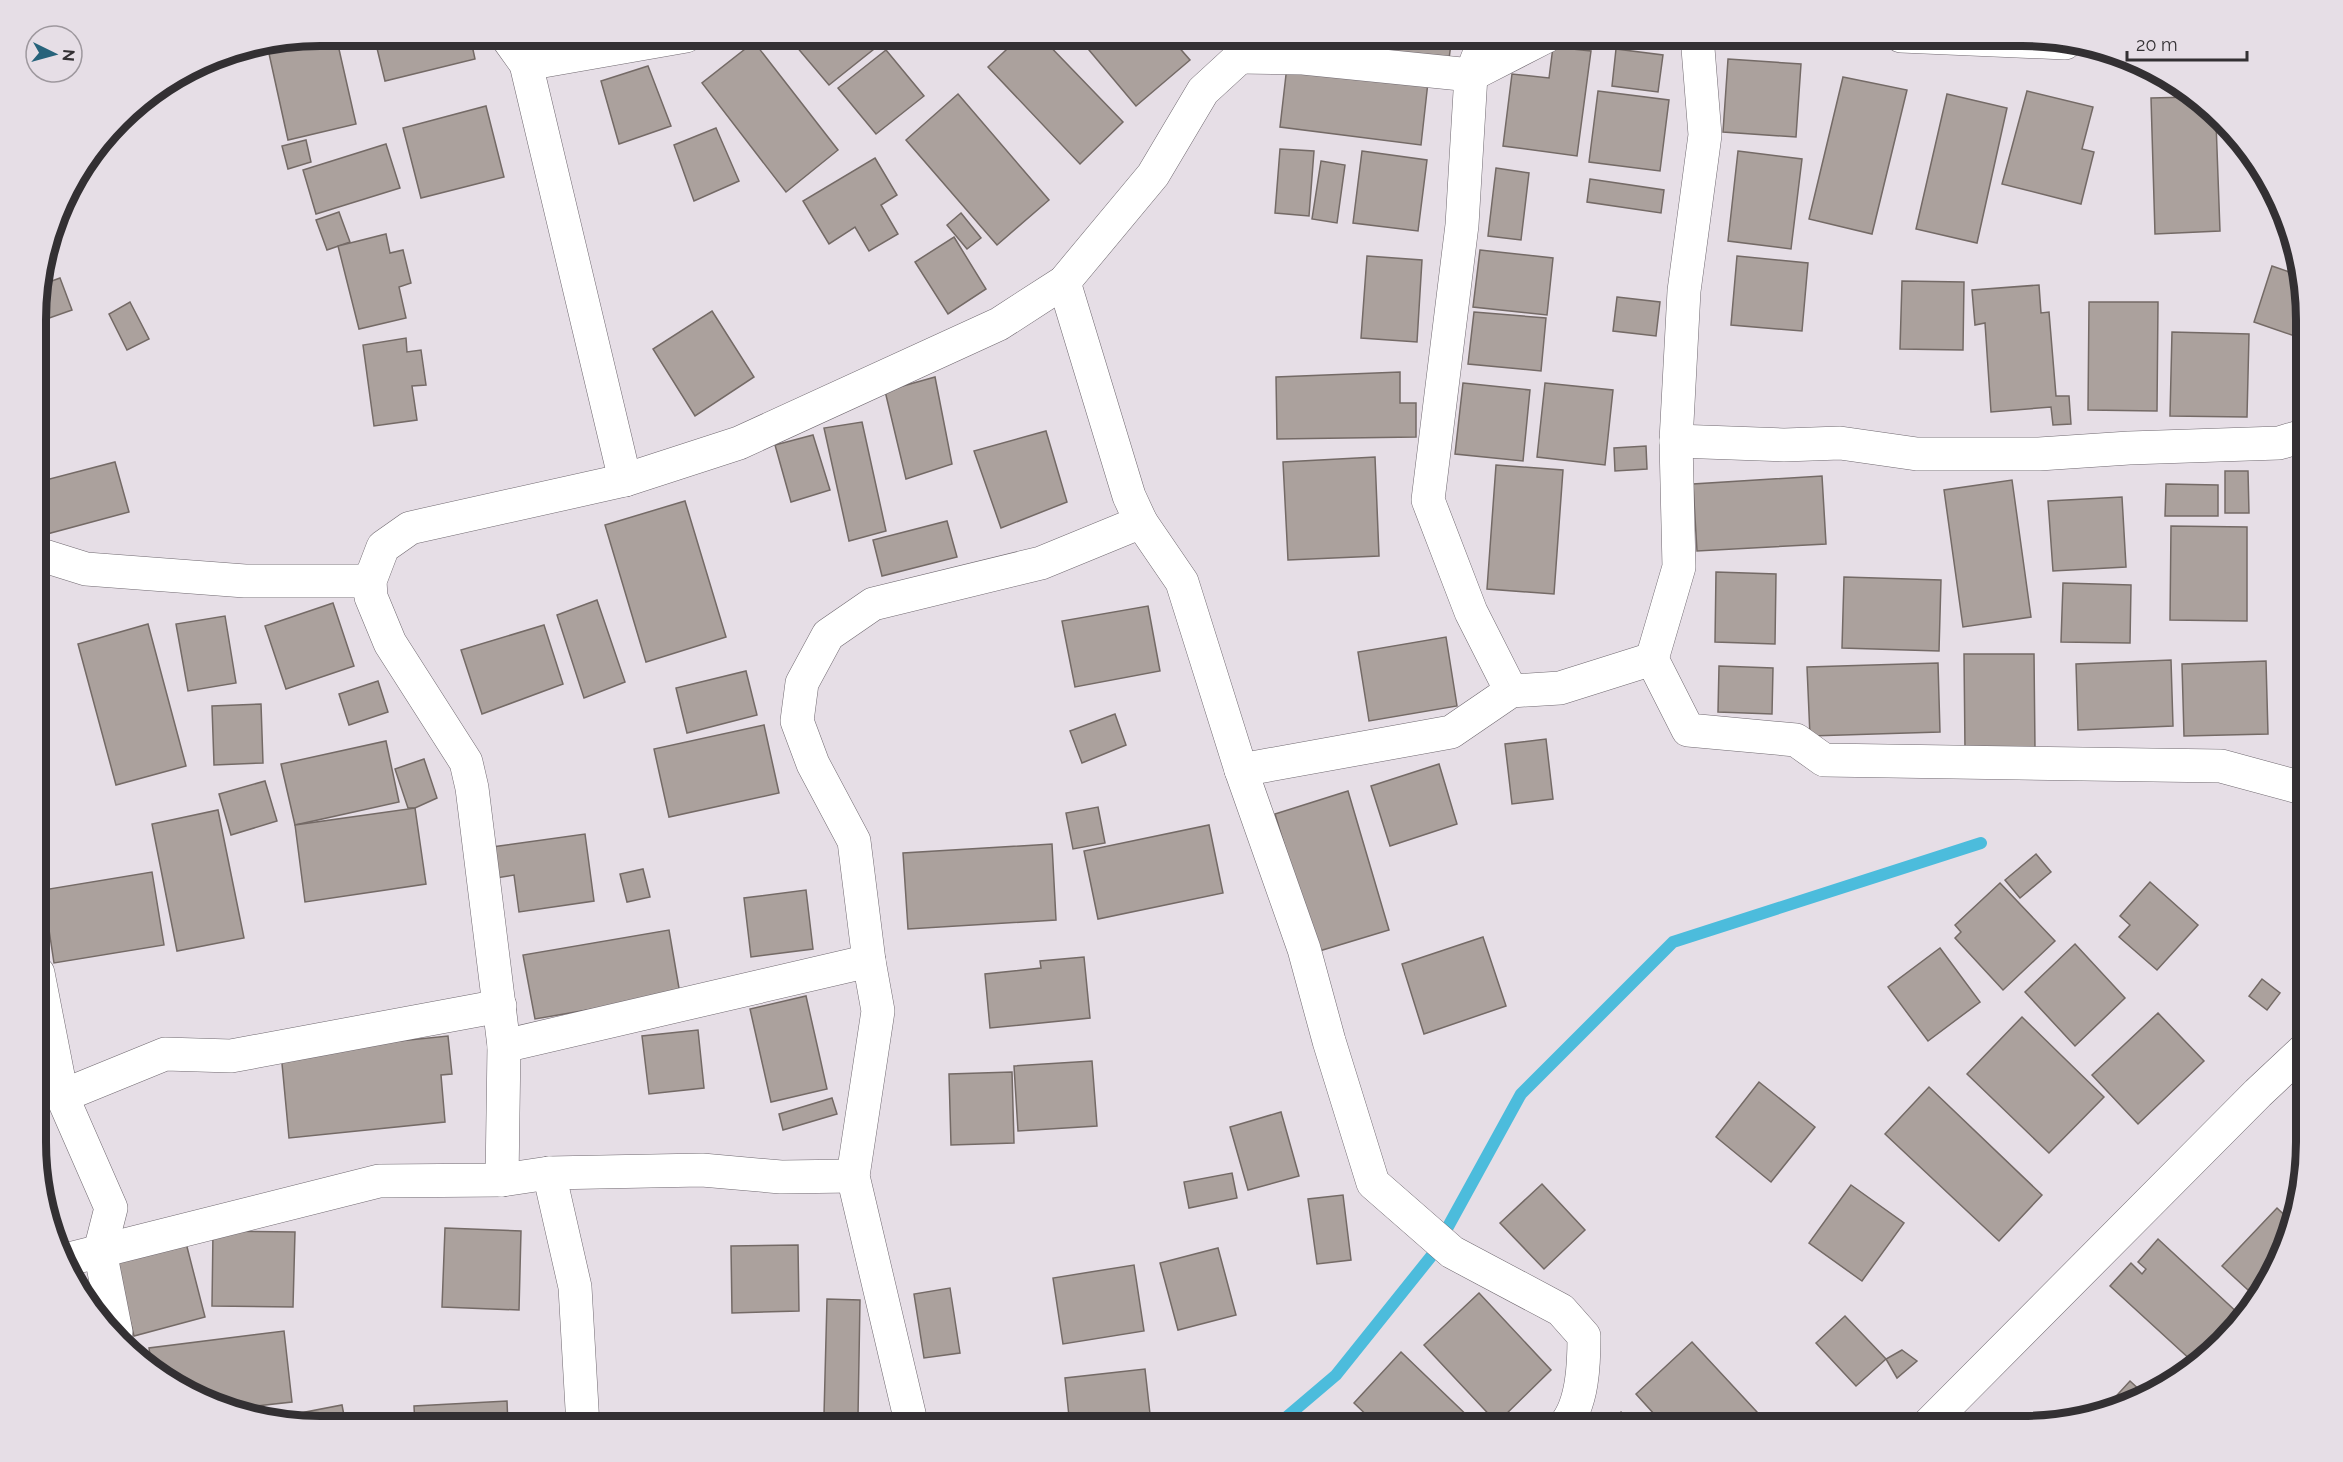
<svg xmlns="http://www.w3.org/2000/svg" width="2343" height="1462" font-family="Raleway,sans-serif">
<rect width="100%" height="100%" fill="#e6dee6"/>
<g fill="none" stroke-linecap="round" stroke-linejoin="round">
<!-- stream -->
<path stroke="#4cbcdc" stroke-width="12" d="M1276,1426L1336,1375L1433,1254L1521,1094L1673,942L1981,843"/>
</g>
<!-- building -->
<g fill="#aba19d" stroke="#746a66" stroke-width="1.5">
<path d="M324,36H336L356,124L288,140L268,49Z"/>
<path d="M374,36H470L475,59L385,81Z"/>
<path d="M793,36H881L884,41L829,85L790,39Z"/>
<path d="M1021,36H1040L1123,122L1080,164L988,67Z"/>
<path d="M1094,36H1169L1190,60L1136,106L1084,44Z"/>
<path d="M1292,36H1352L1350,44Z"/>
<path d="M1381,36H1452L1449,59L1379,51Z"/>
<path d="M754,42L838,150L786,192L702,83Z"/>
<path d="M1553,47L1591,51L1577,156L1503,146L1512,74L1549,78Z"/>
<path d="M1616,49L1663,55L1658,92L1612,86Z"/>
<path d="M886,50L924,96L876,134L838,88Z"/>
<path d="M1728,59L1801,64L1796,137L1723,132Z"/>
<path d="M648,66L671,126L619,144L601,81Z"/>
<path d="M1287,66L1428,82L1421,145L1280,127Z"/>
<path d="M1843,77L1907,90L1872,234L1809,219Z"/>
<path d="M1598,91L1669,100L1660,171L1589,162Z"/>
<path d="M2027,91L2093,107L2082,149L2094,152L2081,204L2002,184Z"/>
<path d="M958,94L1049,200L997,245L906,140Z"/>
<path d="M1947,94L2007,108L1977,243L1916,229Z"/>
<path d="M2192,97L2216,122L2220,231L2155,234L2151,98Z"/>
<path d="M486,106L504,177L421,198L403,128Z"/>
<path d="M716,128L739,181L694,201L674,145Z"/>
<path d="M306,140L311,162L288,169L282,146Z"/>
<path d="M386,144L400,188L316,214L303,170Z"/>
<path d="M1280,149L1314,151L1309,216L1275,213Z"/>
<path d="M1362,151L1427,160L1418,231L1353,223Z"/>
<path d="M1738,151L1802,159L1791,249L1728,241Z"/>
<path d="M875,158L897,195L881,205L898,234L869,251L855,227L829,244L803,201Z"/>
<path d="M1321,161L1345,165L1337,223L1312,219Z"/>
<path d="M1496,168L1529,173L1521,240L1488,236Z"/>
<path d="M1590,179L1664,190L1661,213L1587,202Z"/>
<path d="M339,212L350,242L327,250L316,220Z"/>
<path d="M961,213L981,238L967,249L947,225Z"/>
<path d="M386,234L390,253L403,250L411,283L399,287L406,318L359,329L338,246Z"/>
<path d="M954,237L986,289L948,314L915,262Z"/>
<path d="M1480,250L1553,258L1547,315L1473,307Z"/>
<path d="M1367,256L1422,260L1417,342L1361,338Z"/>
<path d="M1737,256L1808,263L1802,331L1731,325Z"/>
<path d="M2272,266L2298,275L2306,302V340L2254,322Z"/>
<path d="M60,278L72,310L38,322V286Z"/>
<path d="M1902,281L1964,282L1963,350L1900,349Z"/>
<path d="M2039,285L2041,313L2049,312L2056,396H2069L2071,424L2053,425L2051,407L1991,412L1985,323L1975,325L1972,290Z"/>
<path d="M1617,297L1660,302L1656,336L1613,331Z"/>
<path d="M130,302L149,339L127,350L109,314Z"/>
<path d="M2089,302H2158L2157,411L2088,410Z"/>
<path d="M712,311L754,377L695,416L653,349Z"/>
<path d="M1474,312L1546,318L1541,371L1468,364Z"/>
<path d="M2172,332L2249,334L2247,417L2170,416Z"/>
<path d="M406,338L407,352L421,350L426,385L412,386L417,420L374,426L363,345Z"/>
<path d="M1400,372V403H1416V437L1277,439L1276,377Z"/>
<path d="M935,377L952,464L906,479L885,391Z"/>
<path d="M1463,383L1530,390L1523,461L1455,454Z"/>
<path d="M1545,383L1613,390L1605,465L1537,457Z"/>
<path d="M862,422L886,531L849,541L824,428Z"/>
<path d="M1046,431L1067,502L1001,528L974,451Z"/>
<path d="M813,435L830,490L791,502L775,445Z"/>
<path d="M1646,446L1647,469L1615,471L1614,448Z"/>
<path d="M1375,457L1379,556L1288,560L1283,462Z"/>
<path d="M115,462L129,512L47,534L38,504V482Z"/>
<path d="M1496,465L1563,470L1554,594L1487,589Z"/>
<path d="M2225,471H2248L2249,513H2225Z"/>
<path d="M1822,476L1826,544L1697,551L1693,484Z"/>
<path d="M2012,480L2031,617L1963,627L1944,490Z"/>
<path d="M2166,484L2218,485V516H2165Z"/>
<path d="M2122,497L2126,567L2053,571L2048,501Z"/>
<path d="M685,501L726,637L646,662L605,525Z"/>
<path d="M947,521L957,557L882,576L873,540Z"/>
<path d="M2171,526L2247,527V621L2170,620Z"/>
<path d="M1716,572L1776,574L1775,644L1715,642Z"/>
<path d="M1844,577L1941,580L1939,651L1842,648Z"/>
<path d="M2063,583L2131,585L2130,643L2061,642Z"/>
<path d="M597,600L625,682L584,698L557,615Z"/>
<path d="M333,603L354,666L286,689L265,626Z"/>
<path d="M1148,606L1160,671L1075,687L1062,621Z"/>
<path d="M225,616L236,683L188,691L176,624Z"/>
<path d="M148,624L186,766L116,785L78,644Z"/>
<path d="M544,625L563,684L482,714L461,650Z"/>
<path d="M1446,637L1457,706L1369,721L1358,652Z"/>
<path d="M1964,654H2034L2035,750L1965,751Z"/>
<path d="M2171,660L2173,726L2078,730L2076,664Z"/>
<path d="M2266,661L2268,734L2184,736L2182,664Z"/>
<path d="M1938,663L1940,732L1810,736L1807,667Z"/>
<path d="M1719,666L1773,668L1772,714L1718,712Z"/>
<path d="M746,671L757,715L687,733L676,688Z"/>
<path d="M378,681L388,712L349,725L339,694Z"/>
<path d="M261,704L263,763L214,765L212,706Z"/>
<path d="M1115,714L1126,745L1082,763L1070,731Z"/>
<path d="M764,725L779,793L669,817L654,749Z"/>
<path d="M1546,739L1553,799L1512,804L1505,744Z"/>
<path d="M386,741L399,802L295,825L281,764Z"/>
<path d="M424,759L437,798L415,808H408L395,769Z"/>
<path d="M1439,764L1457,824L1390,846L1371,786Z"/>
<path d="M265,781L277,821L231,835L219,794Z"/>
<path d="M1348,791L1389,930L1316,952L1275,814Z"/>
<path d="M1098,807L1105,843L1073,849L1066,813Z"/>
<path d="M415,808L426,884L305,902L295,825Z"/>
<path d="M218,810L244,938L177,951L152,824Z"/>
<path d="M1209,825L1223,893L1098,919L1084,851Z"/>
<path d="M585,834L594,901L519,912L514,875L490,879L485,848Z"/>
<path d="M1052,844L1056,920L908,929L903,853Z"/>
<path d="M2036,854L2051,872L2020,898L2005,880Z"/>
<path d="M643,869L650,897L627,902L620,874Z"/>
<path d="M152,872L164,945L54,963L43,890Z"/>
<path d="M2150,882L2198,925L2157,970L2119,937L2130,925L2120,916Z"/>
<path d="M2000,883L2055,941L2003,990L1955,938L1961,932L1955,925Z"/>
<path d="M806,890L813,949L751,957L744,898Z"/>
<path d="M669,930L680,994L535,1019L523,955Z"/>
<path d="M1483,937L1506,1006L1424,1034L1402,964Z"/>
<path d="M2075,944L2125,998L2075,1046L2025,992Z"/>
<path d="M1940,948L1980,1002L1928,1041L1888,987Z"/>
<path d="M1084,957L1090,1018L990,1028L985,974L1041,968L1040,961Z"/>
<path d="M2262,979L2280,993L2267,1010L2249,996Z"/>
<path d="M806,996L827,1089L771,1102L750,1009Z"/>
<path d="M2158,1013L2204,1061L2138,1124L2092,1075Z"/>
<path d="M2022,1017L2104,1097L2049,1153L1967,1074Z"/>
<path d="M698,1030L704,1088L649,1094L642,1036Z"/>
<path d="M448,1036L452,1074L441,1075L445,1122L289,1138L281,1053Z"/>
<path d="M1092,1061L1097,1126L1018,1131L1014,1066Z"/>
<path d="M1012,1072L1014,1143L951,1145L949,1074Z"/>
<path d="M1759,1082L1815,1127L1771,1182L1716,1137Z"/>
<path d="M1929,1087L2042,1195L1999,1241L1885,1134Z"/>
<path d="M832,1098L837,1114L783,1130L779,1114Z"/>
<path d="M1281,1112L1299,1176L1248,1190L1230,1127Z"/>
<path d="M1232,1173L1237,1198L1189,1208L1184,1182Z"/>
<path d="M1542,1184L1585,1230L1544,1269L1500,1223Z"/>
<path d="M1851,1185L1904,1223L1862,1281L1809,1243Z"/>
<path d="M1343,1195L1351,1260L1317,1264L1308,1199Z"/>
<path d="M2277,1208L2294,1224L2292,1233L2282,1254L2248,1290L2222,1266Z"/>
<path d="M445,1228L521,1231L519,1310L442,1307Z"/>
<path d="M213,1231L295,1232L293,1307L212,1306Z"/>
<path d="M2158,1239L2241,1316L2193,1362L2110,1286L2131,1263L2142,1274L2146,1269L2138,1262Z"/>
<path d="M186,1243L205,1317L134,1336L115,1262Z"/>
<path d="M798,1245L799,1311L732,1313L731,1246Z"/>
<path d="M1218,1248L1236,1315L1178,1330L1160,1263Z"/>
<path d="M1134,1265L1144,1331L1063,1344L1053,1278Z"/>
<path d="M950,1288L960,1353L924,1358L914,1294Z"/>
<path d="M1479,1293L1551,1370L1497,1423L1424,1345Z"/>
<path d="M827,1299L860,1300L858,1416L824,1415Z"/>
<path d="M1845,1316L1886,1359L1856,1386L1816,1343Z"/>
<path d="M284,1331L292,1402L231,1409L163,1378L152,1367L149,1348Z"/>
<path d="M1692,1342L1770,1426H1665L1636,1394Z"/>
<path d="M1902,1350L1917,1361L1897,1378L1886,1359Z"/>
<path d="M1401,1352L1478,1426H1378L1354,1403Z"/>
<path d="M1145,1369L1151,1423L1130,1426H1070L1065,1378Z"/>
<path d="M2130,1381L2144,1394L2108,1405Z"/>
<path d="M507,1401L508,1426H415L414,1406Z"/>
<path d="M342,1405L346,1426H320L269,1419Z"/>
<path d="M1621,1412L1634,1426H1607Z"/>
</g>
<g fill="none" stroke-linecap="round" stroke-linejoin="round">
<!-- minor casing -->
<g stroke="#706970" stroke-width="34">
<g id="minor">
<path d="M506,36L526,64L625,480"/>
<path d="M1486,36L1471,75L1462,225L1428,500L1471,612L1511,691"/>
<path d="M1901,36L2065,43"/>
<path d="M1240,57L1303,58L1471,75L1547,36"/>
<path d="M526,64L686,36"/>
<path d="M1064,282L1129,496L1141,522L1182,582L1241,770L1304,949L1329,1041L1373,1183L1452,1252L1561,1310L1584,1336C1584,1363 1583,1404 1564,1426"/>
<path d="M1676,441L1784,445L1840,443L1917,454H2039L2129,448L2279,443L2306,435"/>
<path d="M38,554L86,569L245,581H370"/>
<path d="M1652,659L1679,567L1676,441L1684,291L1705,135L1697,36"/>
<path d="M1241,770L1451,732L1511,691L1560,688L1652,659L1688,730L1796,740L1824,760L2221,766L2306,789"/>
<path d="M38,973L62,1096L111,1208L100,1251L116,1332"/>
<path d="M504,1046L869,961"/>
<path d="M62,1096L165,1054L231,1056L500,1006"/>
<path d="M549,1173L575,1287L583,1426"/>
<path d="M502,1180L504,1046L472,788L466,762L390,643L371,597L370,581L383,547L410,528L625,480L739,443L999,324L1064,282L1153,175L1203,91L1240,57L1253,36"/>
<path d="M69,1259L379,1181L502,1180L549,1173L702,1170L781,1177L853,1176"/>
<path d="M1928,1425L2258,1093L2306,1048"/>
<path d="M912,1426L853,1176L878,1011L869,961L854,841L813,764L797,721L802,683L828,635L873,604L1041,563L1141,522"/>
</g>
</g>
<!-- minor -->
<use href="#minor" stroke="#fff" stroke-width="33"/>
</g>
<!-- crop -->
<path d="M0 0H2343V1462H0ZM320 46H2022A274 274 0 0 1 2296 320V1142A274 274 0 0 1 2022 1416H320A274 274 0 0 1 46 1142V320A274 274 0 0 1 320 46Z" fill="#e6dee6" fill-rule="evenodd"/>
<path fill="none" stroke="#333033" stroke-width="8" d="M320 46H2022A274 274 0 0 1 2296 320V1142A274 274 0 0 1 2022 1416H320A274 274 0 0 1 46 1142V320A274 274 0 0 1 320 46Z"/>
<!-- north arrow -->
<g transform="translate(54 54) rotate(95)"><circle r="28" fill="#e6dee6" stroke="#9e989e" stroke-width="1.5"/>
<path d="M0-4.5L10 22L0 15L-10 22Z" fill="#27637b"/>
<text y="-9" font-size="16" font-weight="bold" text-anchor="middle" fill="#333033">N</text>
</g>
<!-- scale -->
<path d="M2127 51v9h120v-9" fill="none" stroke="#333033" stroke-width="3"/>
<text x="2136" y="51" font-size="18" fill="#333033" stroke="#e6dee6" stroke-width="4.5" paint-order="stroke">20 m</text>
</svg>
